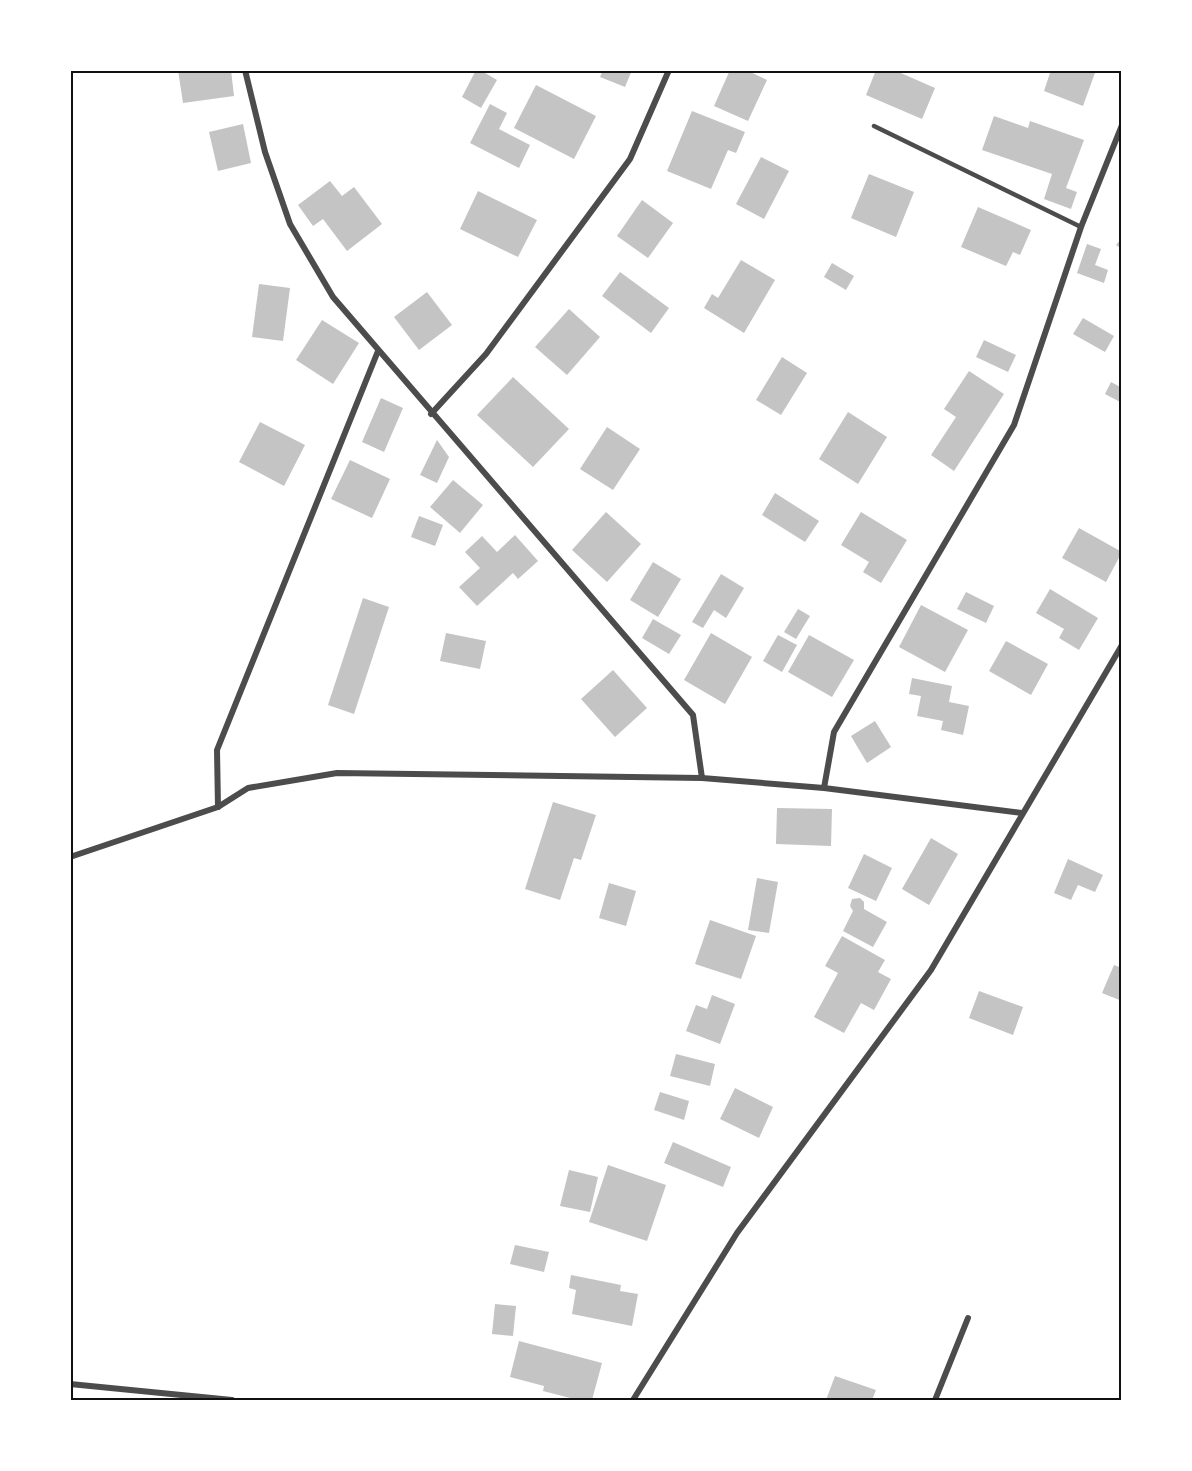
<svg xmlns="http://www.w3.org/2000/svg" width="1192" height="1471" font-family="Lora,serif">
<rect width="100%" height="100%" fill="#fff"/>
<!-- building -->
<g fill="#c4c4c4">
<path d="M178,70H231L234,96L183,103Z"/>
<path d="M476,70H480L497,80L481,108L462,97Z"/>
<path d="M603,70H632L625,87L600,77Z"/>
<path d="M730,70H746L767,80L748,121L714,106Z"/>
<path d="M876,70H894L935,88L922,119L866,95Z"/>
<path d="M1051,70H1096L1083,106L1044,91Z"/>
<path d="M536,85L596,116L574,159L514,128Z"/>
<path d="M490,104L507,113L499,129L530,145L519,168L470,143Z"/>
<path d="M692,111L745,132L736,153L728,150L711,189L667,171Z"/>
<path d="M994,116L1028,128L1030,121L1084,140L1066,188L1077,192L1071,209L1044,199L1052,174L982,150Z"/>
<path d="M243,124L251,163L218,171L209,132Z"/>
<path d="M761,157L789,171L764,219L736,204Z"/>
<path d="M869,174L914,192L896,237L851,218Z"/>
<path d="M330,181L342,196L354,187L382,224L347,251L323,219L313,226L298,205Z"/>
<path d="M478,191L537,220L518,257L460,229Z"/>
<path d="M642,200L673,223L648,258L617,236Z"/>
<path d="M978,207L1031,230L1020,255L1013,252L1006,266L961,247Z"/>
<path d="M1122,238V249L1116,245Z"/>
<path d="M1087,244L1101,249L1095,265L1108,270L1104,283L1077,273Z"/>
<path d="M741,260L775,280L744,333L704,308L712,294L718,298Z"/>
<path d="M832,263L854,276L846,290L824,277Z"/>
<path d="M620,272L669,308L651,333L602,296Z"/>
<path d="M259,284L290,288L283,341L252,337Z"/>
<path d="M427,292L452,325L419,350L394,317Z"/>
<path d="M569,309L600,337L567,375L535,347Z"/>
<path d="M1083,318L1114,336L1105,352L1073,334Z"/>
<path d="M322,320L359,343L333,384L296,360Z"/>
<path d="M984,340L1016,355L1008,372L976,357Z"/>
<path d="M782,357L807,373L781,415L756,400Z"/>
<path d="M969,371L1004,394L954,471L931,455L956,417L944,409Z"/>
<path d="M513,377L569,429L533,467L477,415Z"/>
<path d="M1111,382L1122,388V403L1105,394Z"/>
<path d="M381,398L403,408L384,452L362,442Z"/>
<path d="M848,412L887,437L858,484L819,459Z"/>
<path d="M260,422L305,445L284,486L239,462Z"/>
<path d="M607,427L640,449L613,490L580,469Z"/>
<path d="M437,440L449,457L437,483L420,475Z"/>
<path d="M350,460L390,479L372,518L331,499Z"/>
<path d="M453,480L483,505L460,533L430,507Z"/>
<path d="M775,493L819,521L805,542L762,515Z"/>
<path d="M606,512L641,544L607,582L572,550Z"/>
<path d="M861,512L907,540L881,583L863,572L869,562L841,545Z"/>
<path d="M419,516L443,525L435,546L411,537Z"/>
<path d="M1079,528L1122,552L1106,582L1062,558Z"/>
<path d="M515,535L538,561L518,579L513,573L477,606L459,587L480,568L465,552L482,536L497,552Z"/>
<path d="M653,562L681,579L658,617L630,600Z"/>
<path d="M721,574L744,588L726,618L714,610L703,628L692,622Z"/>
<path d="M1050,589L1098,618L1079,650L1059,638L1064,629L1036,613Z"/>
<path d="M966,592L994,606L986,623L957,609Z"/>
<path d="M363,598L389,607L354,714L328,705Z"/>
<path d="M921,605L968,630L945,672L899,647Z"/>
<path d="M798,609L810,616L796,639L784,632Z"/>
<path d="M653,619L681,635L669,654L642,638Z"/>
<path d="M446,633L486,641L480,669L440,661Z"/>
<path d="M711,633L752,657L725,704L684,680Z"/>
<path d="M778,635L797,645L782,672L763,661Z"/>
<path d="M809,635L854,660L832,697L788,672Z"/>
<path d="M1006,641L1048,664L1031,695L989,671Z"/>
<path d="M613,670L647,708L615,737L581,699Z"/>
<path d="M912,678L952,686L949,702L969,706L963,735L941,730L943,721L917,716L921,696L909,694Z"/>
<path d="M875,721L891,747L867,763L851,736Z"/>
<path d="M553,802L596,815L581,860L574,858L560,900L525,889Z"/>
<path d="M777,808L832,809L831,846L776,844Z"/>
<path d="M931,838L958,854L929,905L902,889Z"/>
<path d="M864,854L892,868L876,901L848,888Z"/>
<path d="M1068,859L1103,875L1095,892L1078,885L1071,900L1054,893Z"/>
<path d="M757,878L778,882L769,933L748,930Z"/>
<path d="M609,883L636,891L626,926L599,918Z"/>
<path d="M860,898L864,902V909L887,922L873,947L843,931L853,911L850,906L852,899Z"/>
<path d="M710,920L756,936L741,979L695,964Z"/>
<path d="M842,936L885,960L878,972L891,979L874,1010L861,1003L844,1033L814,1017L838,973L825,966Z"/>
<path d="M1114,965L1122,968V1001L1102,993Z"/>
<path d="M979,991L1023,1007L1013,1035L969,1018Z"/>
<path d="M712,995L735,1004L720,1044L686,1031L696,1005L707,1009Z"/>
<path d="M676,1054L715,1064L710,1086L670,1076Z"/>
<path d="M735,1088L773,1107L759,1138L720,1119Z"/>
<path d="M660,1092L689,1101L684,1120L654,1110Z"/>
<path d="M673,1142L731,1167L723,1187L664,1163Z"/>
<path d="M608,1165L666,1185L647,1241L589,1222Z"/>
<path d="M569,1170L598,1177L590,1212L560,1206Z"/>
<path d="M515,1245L549,1252L544,1272L510,1264Z"/>
<path d="M571,1275L621,1285L620,1291L638,1294L632,1326L572,1314L576,1290L569,1288Z"/>
<path d="M495,1304L516,1306L513,1336L492,1334Z"/>
<path d="M519,1341L602,1363L592,1400H578L543,1391L544,1386L510,1377Z"/>
<path d="M835,1376L876,1390L872,1400H826Z"/>
</g>
<g fill="none" stroke-linecap="round" stroke-linejoin="round">
<!-- service -->
<path stroke="#4c4c4c" stroke-width="4.5" d="M874,126L1081,227"/>
<!-- minor -->
<g stroke="#4c4c4c" stroke-width="6">
<path d="M245,70L265,152L290,224L333,297L693,715L702,778"/>
<path d="M431,414L486,354L630,159L669,70"/>
<path d="M824,788L834,732L1014,425L1081,227L1122,125"/>
<path d="M218,807L217,750L378,351"/>
<path d="M70,857L218,807L248,788L337,773L702,778L824,788L1022,813"/>
<path d="M70,1384L232,1400"/>
<path d="M633,1400L737,1233L931,970L1122,645"/>
<path d="M935,1400L968,1318"/>
</g>
</g>
<!-- border -->
<rect width="1192" height="1471" fill="none" stroke="#ffffff" stroke-width="144"/>
<rect x="72" y="72" width="1048" height="1327" fill="none" stroke="#111" stroke-width="2"/>
</svg>
